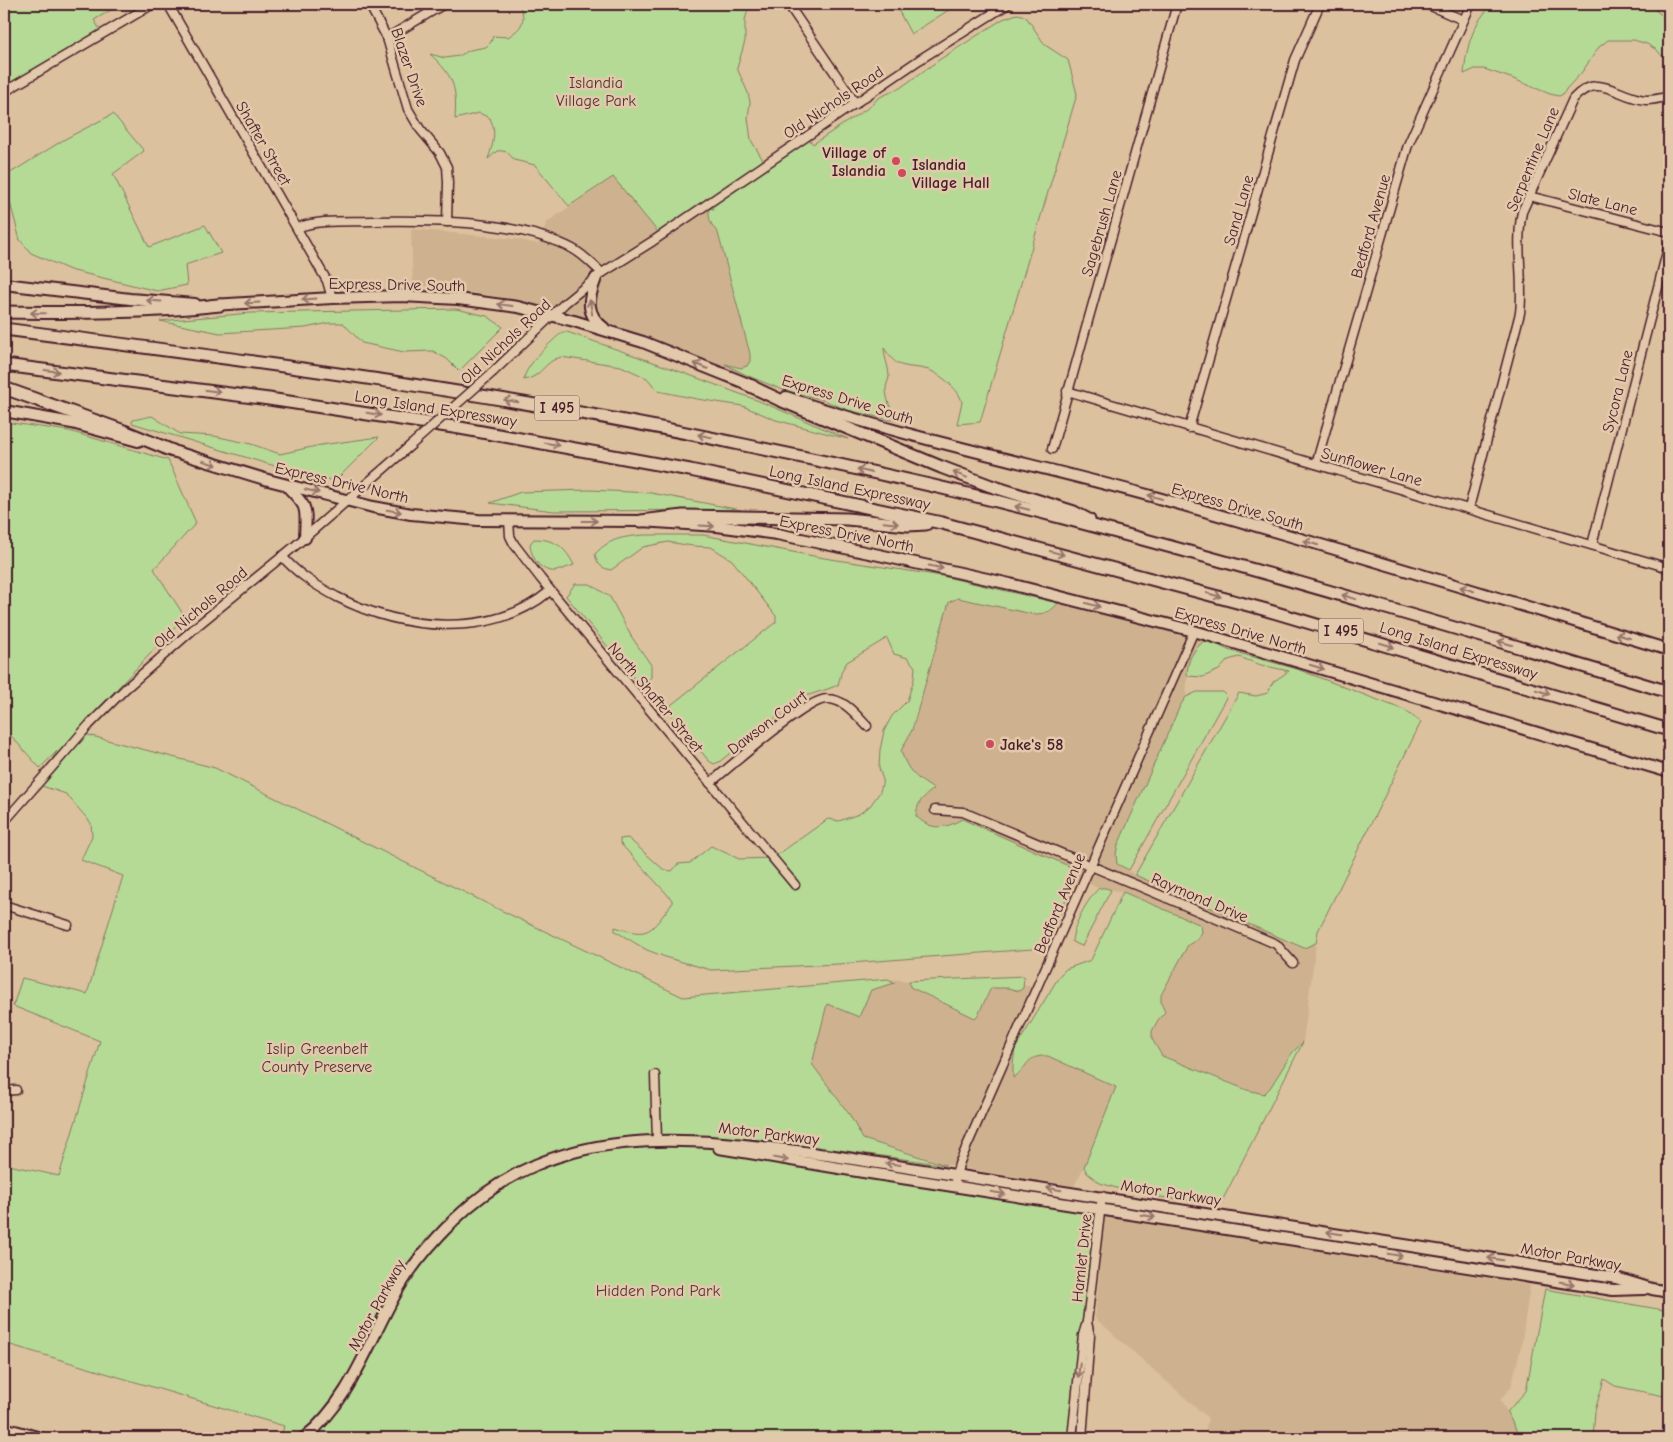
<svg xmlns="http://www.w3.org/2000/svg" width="1673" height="1442" font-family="'Comic Neue',sans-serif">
<rect width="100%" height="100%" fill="#dcc19e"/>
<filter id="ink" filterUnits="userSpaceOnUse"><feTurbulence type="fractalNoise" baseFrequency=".02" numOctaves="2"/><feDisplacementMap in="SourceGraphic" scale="10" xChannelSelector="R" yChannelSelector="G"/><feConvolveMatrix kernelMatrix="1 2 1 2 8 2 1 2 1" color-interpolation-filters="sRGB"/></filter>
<g filter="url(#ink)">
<!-- built -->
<g fill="#ceb28f">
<path d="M613,177L711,204L735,237L717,229L756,379L612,327L500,297L413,284L411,229L515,239L538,244L547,222Z"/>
<path d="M958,598L1032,614H1044L1052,610L1058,603L1206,639L1188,666L1186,697L1180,706L1118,845L1117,864L1135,875L1304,948L1316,943L1303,1042L1292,1053L1270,1088L1264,1094L1247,1090L1162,1056L1152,1039V1031L1158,1020L1165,1012L1161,1003V995L1188,945L1198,939L1201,925L1132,895L1106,888H1099L1075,878V871L962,819L944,827H934L923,823L916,816V808L920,800L934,789L918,779L907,768L901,751L912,730L949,602Z"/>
<path d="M888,979L909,981L910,987L975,1018L978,1015L988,996L991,988H1009L1019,990L1023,988V984L1034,989L1010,1043L1015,1049L1013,1064L1018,1075L1027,1062L1038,1056H1048L1116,1087L1084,1167L1074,1186L956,1167L863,1139L849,1114L812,1064L827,1004L894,982Z"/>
<path d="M1104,1215L1530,1285L1521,1347L1511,1387L1500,1400L1515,1425L1520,1438H1204L1208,1418L1095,1318Z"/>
</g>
<!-- green -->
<g fill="#b5da95" stroke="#807c60">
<path d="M4,4H121L94,20L104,36L4,94Z"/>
<path d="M518,4H752L748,9L745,20V41L737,68L748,93L750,102L748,118L751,140L766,165L807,137L813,144L871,106L878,98L900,88L939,60L1003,19L1017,14L1022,15L1027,18L1045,45L1068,60L1077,94L980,422L957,424L962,402C959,389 941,375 929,370C920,367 910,368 901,365C893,362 889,355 884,348C884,358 889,367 889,376C889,380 886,384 886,388C886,399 891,411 897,419L890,420L847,410L821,399L783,390L748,376L725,364L741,368L747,366L750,361V354L718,233C711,225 708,219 709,208L714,209L711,204L662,237L613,177L569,206L535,165L514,160C509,153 506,150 497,151L488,159C493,144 497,133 490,118L479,113L455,119C457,87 454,76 430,54L445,58L459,56L470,50L486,47L491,42L493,36L508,37C522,28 528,20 518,4Z"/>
<path d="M895,4H958L911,34Z"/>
<path d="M1494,4H1661L1660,7L1655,10L1663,16L1669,18V38L1663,57L1657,50L1647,44L1634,40H1608L1599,47L1582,72L1567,88L1563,94L1559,96L1550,94L1511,78L1484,69H1475L1464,74C1466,49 1473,20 1494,4Z"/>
<path d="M113,114L144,151L113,174L149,247L205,225L221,253L185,265L187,285L157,291L70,270L31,253L20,240L7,191L4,193V177L65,139Z"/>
<path d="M456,309L487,316L503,327L459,371L447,359L433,351L404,352L362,343L343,323H329L305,328L220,333L160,321L251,313Z"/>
<path d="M563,332H567L673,369L759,401L848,439L776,420L743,406L697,399L658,391L647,378L621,366L561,357C544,361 542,377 524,380C523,368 553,339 563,332Z"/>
<path d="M152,416L180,434L214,436L251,444L280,454L321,445L379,437L335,481L268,464L132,423L133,420Z"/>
<path d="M4,422L69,431L168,460L196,523L154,569L185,617L76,732L215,768L496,908L683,997L888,979L895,983L871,990L859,1017L827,1004L812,1064L849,1114L863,1139L946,1165L832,1149L840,1157L685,1140L1100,1209L1072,1438H281L284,1426L4,1343V1164L59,1176L100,1041L13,1006L22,978L87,994L123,876L81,860L92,836L91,823L66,794L33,783L48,766L57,751L40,768L4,728Z"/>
<path d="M589,490L651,493L741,510L554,511L490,503L521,492Z"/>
<path d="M644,535H703L824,558L942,576L1058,603C1050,613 1044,614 1032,614L958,598L949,602L912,730L901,751C908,772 916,778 934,789C923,797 917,802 916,816C931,831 945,829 962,819L1071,867L1075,871V878L1045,948L838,964L711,970L668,958L647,950L615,931V927C651,939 650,931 672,904V900L666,893L620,843V839L628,838L664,870L672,871L678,864L690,863L711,846L739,859L773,858L828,819L839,821L859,814L870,806L880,792L883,780L879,768L880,750L884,731L892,716L907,701L914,679L915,667L908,658L894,654L887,638L847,662L842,670L838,685C825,691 811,693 799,699L719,762L714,764L709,761L669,713L671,705L776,622V616L732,560L711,547L693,546L668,542L643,547L611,570C601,568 597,564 595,554C610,538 623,537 644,535Z"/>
<path d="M534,539C555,539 565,547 574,565C567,567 558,572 550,571C537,568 531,555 530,544Z"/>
<path d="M575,584H590L610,597L631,636L651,665V677L642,688L566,596Z"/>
<path d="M1206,639L1228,650L1297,669L1404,710L1421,722L1318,931L1316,943L1304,948L1135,875L1239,693L1256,696L1268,693L1273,682L1289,671L1261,665L1239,657L1228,660L1219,670L1203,677L1187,676C1188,657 1192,652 1206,639Z"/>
<path d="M1197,692H1223L1227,696L1129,870L1117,864L1116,854L1118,845L1180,706L1186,697Z"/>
<path d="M1099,888H1106L1111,890L1082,946L1072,942C1073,925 1087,900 1099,888Z"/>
<path d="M1123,892L1201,925L1202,932L1198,939L1188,945L1161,995V1003L1165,1012L1158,1020L1152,1031V1039L1162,1056L1247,1090L1264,1094L1270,1088L1292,1053L1303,1042L1221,1203L1150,1196L1134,1188L1120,1189L1100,1183L1087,1173L1084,1167L1116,1087L1048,1056C1024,1055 1029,1068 1013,1078V1064L1015,1049L1060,975L1066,969L1091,960Z"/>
<path d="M1024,976L1023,988L1019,991L1008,988H991L978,1015L975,1018L910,987L909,981Z"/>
<path d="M1545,1289L1669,1311V1397L1615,1386L1604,1379L1595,1411L1593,1438H1520L1507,1412L1526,1391Z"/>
</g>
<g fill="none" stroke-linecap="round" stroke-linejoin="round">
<!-- minor casing -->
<g stroke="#4a1f2b" stroke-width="11">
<g id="minor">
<path d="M168,4L327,281L332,298"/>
<path d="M369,4L387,38L408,109L420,129L440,153L447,167L448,182L447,222"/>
<path d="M788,4L856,104"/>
<path d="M1426,4L1463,20"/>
<path d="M387,38L444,4"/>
<path d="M4,92L153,4"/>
<path d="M1529,196L1669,232"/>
<path d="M297,228C320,219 347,222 372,221C434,220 518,220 573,249C584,255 593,265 602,273"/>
<path d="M493,372L565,303L602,273L653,241L919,60L1008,4"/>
<path d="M1067,391L1669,568"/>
<path d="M1189,428L1295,60L1320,4"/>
<path d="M1052,449L1177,4"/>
<path d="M1316,464L1408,145L1471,4"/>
<path d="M1469,508L1520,313C1524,279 1515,245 1522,212L1573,99C1599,70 1617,98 1646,100C1654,100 1662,98 1669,96"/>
<path d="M509,520L510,536L514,544L541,579L795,885"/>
<path d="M1592,545L1669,244"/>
<path d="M282,556C297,574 317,586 337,597C402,630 491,640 550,591"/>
<path d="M710,783C730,767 807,698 827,699C845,699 856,715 867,726"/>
<path d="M935,810L963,812L1262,938L1276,944L1293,963"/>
<path d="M4,822L89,725L125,689L197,626L295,546L411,445"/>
<path d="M4,905L68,925"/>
<path d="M655,1075L657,1140"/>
<path d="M4,1091L16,1090"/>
<path d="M954,1186L959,1164L1194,631"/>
<path d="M1072,1438L1083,1335L1087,1322L1102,1196"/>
<path d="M1082,1438L1090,1336L1087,1322"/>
</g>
</g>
<!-- major casing -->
<g stroke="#4a1f2b" stroke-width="14">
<g id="major">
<path d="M596,278C588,299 585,314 604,328"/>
<path d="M4,284L130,299L195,304"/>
<path d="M212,305L332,298L402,296L458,299L518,307L574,321L643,342L753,386"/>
<path d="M786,397C905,438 1030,463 1151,496C1325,544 1497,598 1669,650"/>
<path d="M4,411L72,423L138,441"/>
<path d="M166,449L268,480L373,507L411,514L478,520L641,521L717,526L777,534L879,555L1010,584L1194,631L1669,772"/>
<path d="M286,485C309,509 306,506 305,538"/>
<path d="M719,1148L857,1171L1613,1290L1644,1289"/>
<path d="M4,1428L41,1438"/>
<path d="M304,1438C352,1400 370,1337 400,1286C415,1261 435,1239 455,1219C560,1117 695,1138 827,1155L1616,1278L1652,1289L1669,1292"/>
</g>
</g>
<!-- highway casing -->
<g stroke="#4a1f2b" stroke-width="15">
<g id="highway">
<path d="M4,312C76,313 148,313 220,305"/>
<path d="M4,329C253,361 503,393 749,446C856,468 962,491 1067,519C1269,572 1469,632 1669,692"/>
<path d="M4,365L269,399L460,428L690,470L942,523L1263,609L1669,730"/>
<path d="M746,384L780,400L941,467L991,486L1074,512L1089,520"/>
<path d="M4,388L124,431L173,451"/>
<path d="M641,521L683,516L847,519L908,525L926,524"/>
</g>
</g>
<!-- minor -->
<use href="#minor" stroke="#e3c9ab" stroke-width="8"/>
<!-- major -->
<use href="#major" stroke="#e3c9ab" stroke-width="10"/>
<!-- highway -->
<use href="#highway" stroke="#e3c9ab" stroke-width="11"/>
<!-- minor-bridge casing -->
<g stroke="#4a1f2b" stroke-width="11" stroke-linecap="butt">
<path id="minor-bridge" d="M411,445L493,372"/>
</g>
<!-- minor-bridge -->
<use href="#minor-bridge" stroke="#e3c9ab" stroke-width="8"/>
</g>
<!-- one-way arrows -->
<defs><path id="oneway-shaft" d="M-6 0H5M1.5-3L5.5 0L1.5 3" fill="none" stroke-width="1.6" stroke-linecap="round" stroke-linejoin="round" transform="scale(1.25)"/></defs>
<g stroke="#96746b">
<use href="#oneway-shaft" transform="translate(309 299) rotate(176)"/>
<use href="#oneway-shaft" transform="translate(154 301) rotate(-176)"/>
<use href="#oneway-shaft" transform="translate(252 303) rotate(177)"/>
<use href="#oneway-shaft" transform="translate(505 305) rotate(-172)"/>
<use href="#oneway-shaft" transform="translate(591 307) rotate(-99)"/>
<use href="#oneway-shaft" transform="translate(38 313) rotate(-179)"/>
<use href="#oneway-shaft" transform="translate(701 366) rotate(-158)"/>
<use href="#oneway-shaft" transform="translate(52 371) rotate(7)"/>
<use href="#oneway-shaft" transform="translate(213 391) rotate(7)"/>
<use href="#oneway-shaft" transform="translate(511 401) rotate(-170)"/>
<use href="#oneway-shaft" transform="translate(374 414) rotate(9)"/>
<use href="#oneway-shaft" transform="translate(705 436) rotate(-168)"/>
<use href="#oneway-shaft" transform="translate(552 444) rotate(10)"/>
<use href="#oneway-shaft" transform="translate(210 463) rotate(18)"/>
<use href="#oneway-shaft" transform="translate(864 471) rotate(-167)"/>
<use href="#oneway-shaft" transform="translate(960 475) rotate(-159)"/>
<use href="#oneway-shaft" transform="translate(312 491) rotate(14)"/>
<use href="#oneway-shaft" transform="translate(1155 497) rotate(-164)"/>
<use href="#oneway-shaft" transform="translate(1022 508) rotate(-167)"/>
<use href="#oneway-shaft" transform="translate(394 511) rotate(9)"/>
<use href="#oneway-shaft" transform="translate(590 521)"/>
<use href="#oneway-shaft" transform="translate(891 523) rotate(6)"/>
<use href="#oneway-shaft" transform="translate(707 526) rotate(3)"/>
<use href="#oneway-shaft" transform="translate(1311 543) rotate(-163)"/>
<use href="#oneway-shaft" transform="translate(1057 553) rotate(15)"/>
<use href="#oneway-shaft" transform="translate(936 567) rotate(12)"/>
<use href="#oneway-shaft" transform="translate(1467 589) rotate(-163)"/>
<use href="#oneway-shaft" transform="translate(1214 595) rotate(16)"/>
<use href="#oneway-shaft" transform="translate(1349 597) rotate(-163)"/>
<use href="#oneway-shaft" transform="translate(1093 605) rotate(15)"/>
<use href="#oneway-shaft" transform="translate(1623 636) rotate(-163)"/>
<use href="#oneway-shaft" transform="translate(1505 643) rotate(-164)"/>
<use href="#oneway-shaft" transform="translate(1387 645) rotate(17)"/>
<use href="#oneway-shaft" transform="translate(1317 667) rotate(17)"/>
<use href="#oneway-shaft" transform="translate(1543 692) rotate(17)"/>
<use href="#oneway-shaft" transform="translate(781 1159) rotate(10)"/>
<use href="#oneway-shaft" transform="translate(893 1164) rotate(-172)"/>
<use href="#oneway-shaft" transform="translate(1054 1189) rotate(-171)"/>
<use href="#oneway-shaft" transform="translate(998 1193) rotate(9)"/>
<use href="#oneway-shaft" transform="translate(1148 1216) rotate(9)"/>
<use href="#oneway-shaft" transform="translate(1334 1233) rotate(-171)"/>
<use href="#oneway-shaft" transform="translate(1395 1255) rotate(9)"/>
<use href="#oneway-shaft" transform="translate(1495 1259) rotate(-171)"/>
<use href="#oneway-shaft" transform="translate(1567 1283) rotate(9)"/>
<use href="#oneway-shaft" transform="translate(1079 1370) rotate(96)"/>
</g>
</g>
<!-- markers -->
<g fill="#d1495b" stroke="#e3c9ab" stroke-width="2">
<circle cx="896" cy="161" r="5"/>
<circle cx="902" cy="173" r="5"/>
<circle cx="990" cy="744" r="5"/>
</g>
<g text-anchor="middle" stroke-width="5" stroke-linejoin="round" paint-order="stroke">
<!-- shield labels -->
<g fill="#e3c9ab" stroke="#785251" stroke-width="1">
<rect x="534.5" y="395.5" width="45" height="25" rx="4"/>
<rect x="1318.5" y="618.5" width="45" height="25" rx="4"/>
</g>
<g font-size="15" font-weight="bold" fill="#4a1f2b">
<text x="557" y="413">I 495</text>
<text x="1341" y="636">I 495</text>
</g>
<!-- street labels -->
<g font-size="16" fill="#4a1f2b" stroke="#e3c9ab">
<text transform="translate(410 67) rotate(71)" y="6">Blazer Drive</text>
<text transform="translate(833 102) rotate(-34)" y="6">Old Nichols Road</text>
<text transform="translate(264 143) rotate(60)" y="6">Shafter Street</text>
<text transform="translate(1532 159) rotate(-67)" y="6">Serpentine Lane</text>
<text transform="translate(1603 201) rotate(14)" y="6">Slate Lane</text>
<text transform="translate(1238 210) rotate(-74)" y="6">Sand Lane</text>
<text transform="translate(1101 223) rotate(-74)" y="6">Sagebrush Lane</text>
<text transform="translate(1370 226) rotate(-74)" y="6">Bedford Avenue</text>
<text transform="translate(397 284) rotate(1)" y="6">Express Drive South</text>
<text transform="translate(505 341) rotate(-43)" y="6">Old Nichols Road</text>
<text transform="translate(1617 391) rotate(-76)" y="6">Sycora Lane</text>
<text transform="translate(848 399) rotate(17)" y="6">Express Drive South</text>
<text transform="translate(436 408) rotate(9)" y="6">Long Island Expressway</text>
<text transform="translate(1372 466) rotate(16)" y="6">Sunflower Lane</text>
<text transform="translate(342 482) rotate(13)" y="6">Express Drive North</text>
<text transform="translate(850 487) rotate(12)" y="6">Long Island Expressway</text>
<text transform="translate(1238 506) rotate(16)" y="6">Express Drive South</text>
<text transform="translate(847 533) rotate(11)" y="6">Express Drive North</text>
<text transform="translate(200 607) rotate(-40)" y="6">Old Nichols Road</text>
<text transform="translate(1241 630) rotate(16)" y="6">Express Drive North</text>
<text transform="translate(1459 650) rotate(17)" y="6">Long Island Expressway</text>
<text transform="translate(656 697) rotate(50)" y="6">North Shafter Street</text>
<text transform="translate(767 722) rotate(-37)" y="6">Dawson Court</text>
<text transform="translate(1200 897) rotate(23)" y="6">Raymond Drive</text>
<text transform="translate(1059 903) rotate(-67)" y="6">Bedford Avenue</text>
<text transform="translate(769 1133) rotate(7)" y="6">Motor Parkway</text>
<text transform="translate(1171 1192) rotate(9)" y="6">Motor Parkway</text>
<text transform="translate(1571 1256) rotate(10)" y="6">Motor Parkway</text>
<text transform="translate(1081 1258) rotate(-84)" y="6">Hamlet Drive</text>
<text transform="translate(376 1305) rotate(-61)" y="6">Motor Parkway</text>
</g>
<!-- park labels -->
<g font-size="16" fill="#553236" stroke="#e3c9ab">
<text x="596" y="88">Islandia<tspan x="596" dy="18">Village Park</tspan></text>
<text x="317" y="1054">Islip Greenbelt<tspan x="317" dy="18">County Preserve</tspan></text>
<text x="658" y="1296">Hidden Pond Park</text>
</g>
<!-- poi labels -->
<g font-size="16" font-weight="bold" fill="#4a1f2b" stroke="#e3c9ab" text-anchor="start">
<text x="886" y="158" text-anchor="end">Village of<tspan x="886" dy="18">Islandia</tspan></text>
<text x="912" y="170">Islandia<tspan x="912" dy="18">Village Hall</tspan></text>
<text x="1000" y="750">Jake's 58</text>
</g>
</g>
<!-- margin -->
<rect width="1673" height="1442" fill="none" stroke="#e3c9ab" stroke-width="20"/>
<rect x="10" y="10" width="1653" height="1422" fill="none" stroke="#4a1f2b" stroke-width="2" filter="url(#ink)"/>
</svg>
